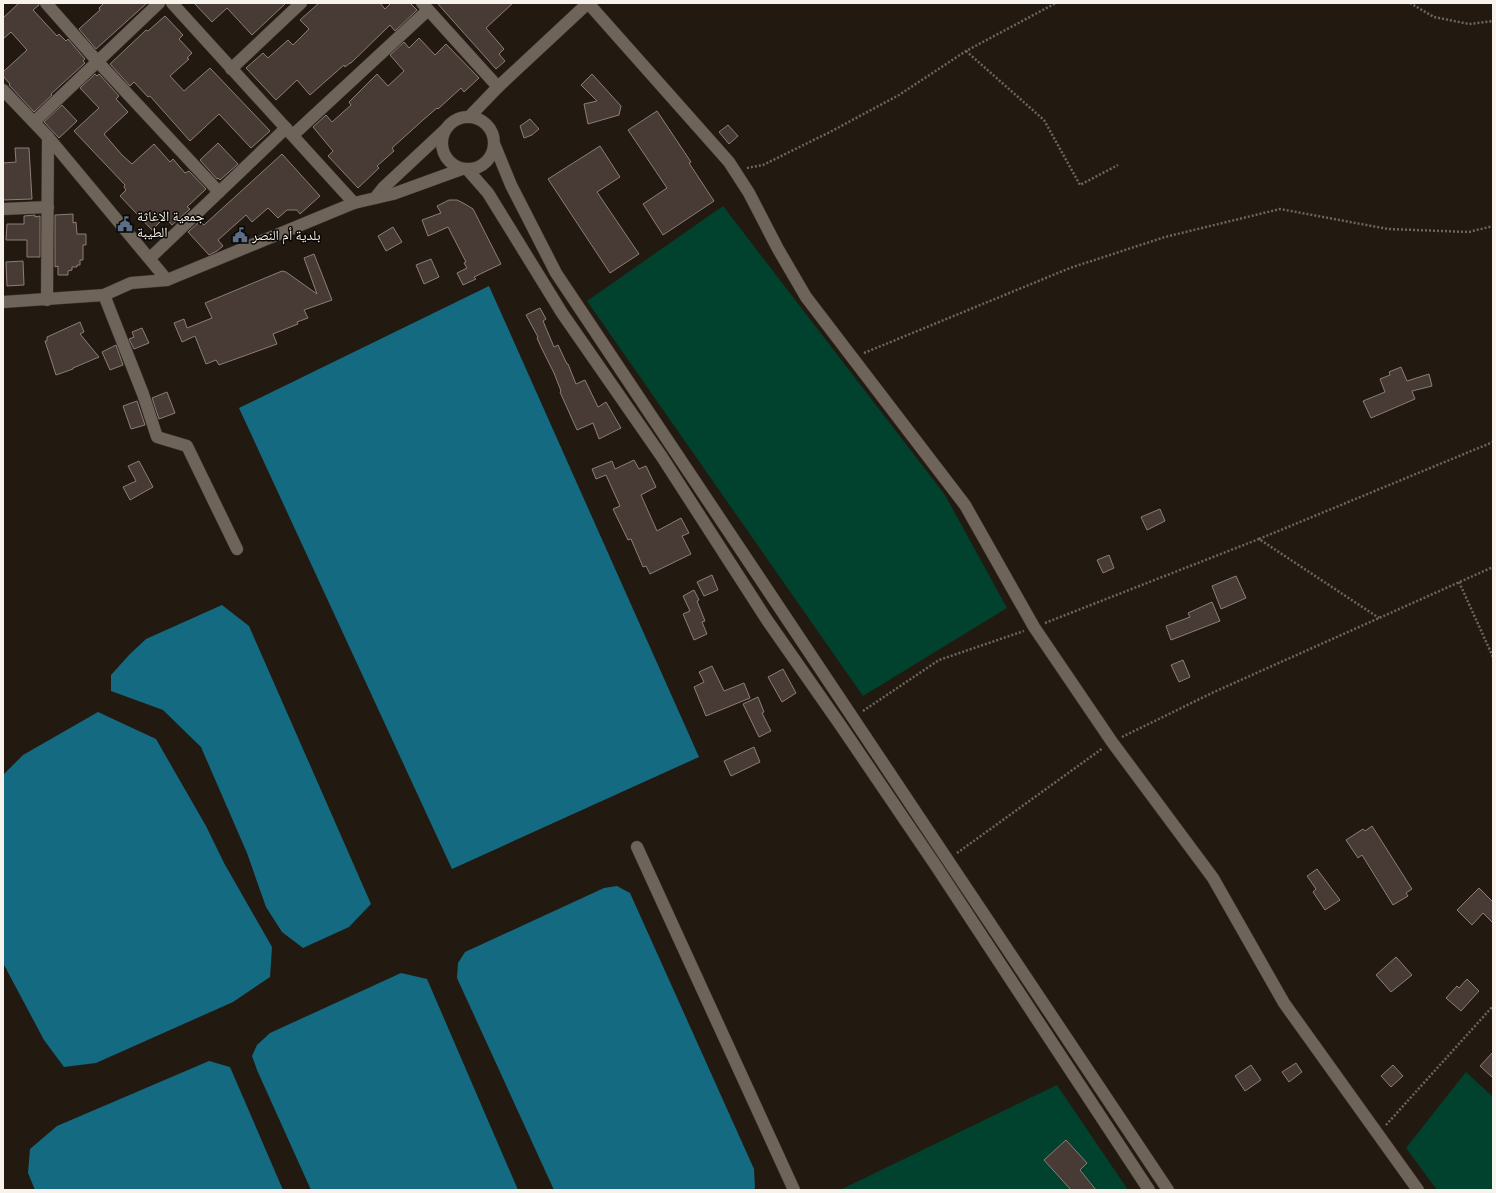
<svg xmlns="http://www.w3.org/2000/svg" width="1496" height="1193" font-family="'Zilla Slab','Noto Naskh Arabic',serif">
<rect width="100%" height="100%" fill="#221a11"/>
<!-- green -->
<g fill="#00422d">
<path d="M723,206L945,495L1007,608L863,696L587,301Z"/>
<path d="M1466,1072L1493,1097V1190H1437L1406,1148Z"/>
<path d="M1057,1085L1128,1190H840Z"/>
</g>
<!-- water -->
<g fill="#146a81">
<path d="M489,286L699,757L452,869L239,408Z"/>
<path d="M222,605L249,626L371,904L349,927L303,948L282,932L266,907L247,853L201,747L163,710L111,691V675L129,655L146,639Z"/>
<path d="M98,712L156,739L206,826L224,863L272,947L270,977L233,1002L96,1063L64,1067L44,1040L3,963V775L23,755Z"/>
<path d="M617,886L630,893L754,1169L755,1188L753,1190H554L457,978L458,963L465,952L604,888Z"/>
<path d="M401,973L427,979L518,1190H311L257,1070L252,1056L257,1045L270,1033Z"/>
<path d="M209,1061L230,1067L283,1190H35L28,1173L30,1149L57,1126Z"/>
</g>
<!-- building -->
<g fill="#483b36" stroke="#8c7d77">
<path d="M19,3H39V5L33,10L57,36L59,34L66,41L68,39L85,59L83,61L85,63L51,94L52,95L34,112L9,85L10,84L3,76V72L27,50L11,32L3,39V18Z"/>
<path d="M104,3H147L96,49L79,29L100,10L99,8Z"/>
<path d="M194,3H286L252,35L227,8L212,22Z"/>
<path d="M319,3H380L385,9L391,3H410L417,10L395,31L390,25L351,63H350L345,67L344,65L310,95L297,80L276,100L246,68L263,53L268,58L288,40L293,45L309,29L300,20Z"/>
<path d="M437,3H513L486,28L504,49L499,54L505,61L496,69Z"/>
<path d="M165,16L183,35L179,39L192,53L187,58L189,59L170,76L184,91L210,68L270,131L251,148L219,114L190,141L150,96L148,97L134,82L130,86L110,64L146,30L148,31Z"/>
<path d="M419,38L435,55L446,44L479,78L464,92L461,88L438,109L437,108L423,120L392,148L394,151L377,166L379,168L358,188L328,156L333,151L313,127L326,115L332,122L351,105L349,102L377,74L388,86L404,71L390,55L404,42L409,48Z"/>
<path d="M95,74L97,76L99,74L119,96L116,99L128,112L104,134L122,155L132,164L154,144L170,162L173,159L185,173L189,171L206,189L187,207L190,209L172,225L165,217L152,230L120,196L126,190L124,187L125,185L74,131L99,108L80,88Z"/>
<path d="M592,74L621,106L619,115L588,124L584,104L597,101L581,85Z"/>
<path d="M62,105L77,121L59,138L44,122Z"/>
<path d="M657,111L691,162L689,163L714,201L663,235L643,204L667,188L628,130Z"/>
<path d="M530,119L539,129L532,135L524,138L520,126Z"/>
<path d="M728,125L738,136L729,144L719,132Z"/>
<path d="M218,143L238,164L220,180L218,178L217,179L200,160Z"/>
<path d="M600,146L620,177L597,192L639,254L610,273L548,179Z"/>
<path d="M15,148H29L32,199L3,200V163L16,162Z"/>
<path d="M282,154L320,196L300,214L297,210H287L278,218L268,208L252,222L246,215L218,240L223,246L217,251L209,255L188,232L200,221L204,225Z"/>
<path d="M449,200H457L465,204L473,209L501,264L474,277L476,279L463,285L457,273L467,268L464,263L466,262L448,227L428,236L422,220L441,213L437,206Z"/>
<path d="M73,214V223L76,222L77,234H86V245H83V260H80V265H77V267H72V270L68,271V275H58V266L55,267V215Z"/>
<path d="M35,215V217L40,216V257H27V240H6L7,224H24V216Z"/>
<path d="M393,227L402,242L386,251L378,236Z"/>
<path d="M314,254L332,300L304,310L308,318L297,322L298,324L273,334L277,344L219,365L216,360L206,364L195,336L182,342L174,323L184,319L187,328L212,318L205,303L282,271L286,272L317,294L304,258Z"/>
<path d="M431,259L439,277L424,284L416,265Z"/>
<path d="M23,261L24,285L7,286L6,262Z"/>
<path d="M540,308L546,319L543,321L554,347L558,345L567,364H568L576,384L585,380L598,407L606,402L621,428L599,439L593,423L577,430L560,392L561,391L554,373L542,349L537,338L538,337L526,315Z"/>
<path d="M80,322L84,332L80,334L99,357L73,368V369L56,375L45,341H47V337Z"/>
<path d="M142,328L149,343L134,349L129,339L134,337L132,332Z"/>
<path d="M116,345L123,365L110,370L102,352Z"/>
<path d="M1401,367L1407,381L1429,374L1432,386L1412,391L1415,399L1371,418L1363,401L1385,392L1380,379L1390,375L1389,372Z"/>
<path d="M167,392L175,413L159,419L152,398Z"/>
<path d="M137,401L145,425L131,429L123,406Z"/>
<path d="M634,460L639,469L646,466L656,487L641,495L657,531L681,518L689,533L682,536L691,554L650,574L646,566L643,567L631,539L628,540L613,509L620,506L606,475L596,479L592,469L612,461L615,469Z"/>
<path d="M139,461L153,487L130,500L123,487L136,481L128,466Z"/>
<path d="M1160,509L1165,521L1147,530L1141,517Z"/>
<path d="M1109,555L1114,568L1103,573L1097,560Z"/>
<path d="M712,575L718,590L704,596L697,582Z"/>
<path d="M1236,576L1246,598L1221,609L1212,586Z"/>
<path d="M694,590L699,600L697,601L705,621L702,622L707,634L694,640L683,614L690,611L683,596Z"/>
<path d="M1212,602L1220,621L1171,640L1166,626L1190,617L1188,613Z"/>
<path d="M1183,660L1190,677L1179,682L1171,665Z"/>
<path d="M712,666L724,691L744,683L750,698L706,716L694,687L704,682L699,672Z"/>
<path d="M783,669L796,693L782,702L768,677Z"/>
<path d="M758,697L764,712L762,713L771,731L759,737L743,704Z"/>
<path d="M754,747L760,762L731,776L724,761Z"/>
<path d="M1372,826L1412,889L1406,893L1408,896L1393,905L1362,855L1358,858L1346,840L1363,829L1365,831Z"/>
<path d="M1317,869L1340,900L1325,910L1313,892L1316,889L1307,876Z"/>
<path d="M1479,888L1493,902V923L1483,913L1472,925L1457,910Z"/>
<path d="M1396,957L1412,975L1391,992L1376,975Z"/>
<path d="M1467,979L1479,991L1461,1011L1446,998L1457,986L1459,988Z"/>
<path d="M1493,1052V1078L1480,1066Z"/>
<path d="M1296,1063L1302,1072L1289,1082L1282,1072Z"/>
<path d="M1251,1065L1261,1080L1245,1091L1235,1076Z"/>
<path d="M1393,1065L1403,1076L1391,1087L1381,1076Z"/>
<path d="M1066,1140L1087,1163L1080,1170L1096,1190H1071L1044,1160Z"/>
</g>
<g fill="none" stroke-linecap="round" stroke-linejoin="round">
<!-- minor casing -->
<g stroke="#3a3430" stroke-width="13">
<g id="minor">
<path d="M46,3L98,62L219,192"/>
<path d="M172,3L354,203"/>
<path d="M422,3L498,87"/>
<path d="M588,3L729,162L749,193L778,249L806,297L965,505L1034,627L1112,742L1213,878L1284,1003L1418,1190"/>
<path d="M231,69L301,3"/>
<path d="M3,90L48,137L167,280"/>
<path d="M470,116L498,87L588,3"/>
<circle cx="468" cy="143" r="26"/>
<path d="M34,122L159,3"/>
<path d="M293,135L428,10"/>
<path d="M495,146L511,185L556,273L1168,1190"/>
<path d="M467,169L488,193L562,313L662,457L767,620L841,726L936,866L1149,1190"/>
<path d="M375,198L383,188L445,130"/>
<path d="M3,209L48,207"/>
<path d="M150,258L286,128"/>
<path d="M104,295L143,394L157,437L187,446L237,549"/>
<path d="M47,300L48,137"/>
<path d="M3,302L104,295L131,283L167,280L354,203L393,194L462,169"/>
<path d="M637,847L794,1190"/>
</g>
</g>
<!-- path -->
<g stroke="#6d665e" stroke-width="2.5" stroke-dasharray="2 2" stroke-linecap="butt">
<path d="M1410,3L1434,17L1469,24L1493,21"/>
<path d="M966,51L1044,120L1080,185L1118,165"/>
<path d="M747,168L763,165L830,132L899,95L966,51L1056,3"/>
<path d="M864,353L1070,268L1165,237L1280,209L1388,229L1469,232L1493,226"/>
<path d="M1259,539L1493,442"/>
<path d="M1459,582L1493,657"/>
<path d="M1045,623L1259,539L1379,618"/>
<path d="M863,711L939,660L1024,631"/>
<path d="M1122,737L1214,692L1493,567"/>
<path d="M957,853L1103,748"/>
<path d="M1386,1125L1493,1006"/>
</g>
<!-- minor -->
<use href="#minor" stroke="#6e6459" stroke-width="12"/>
</g>
<!-- icons -->
<defs>
<g id="civic-bare" transform="scale(1.2)"><path d="M-.6-6.5H3V-4.5H.6V-3L4-1V1h2V6H-6V1h2V-1L-.6-3ZM-1.2 2.5V6h2.4V2.5Z" fill="#5c6f8a" stroke="#090603" stroke-width="2.5" paint-order="stroke"/></g>
</defs>
<g fill-rule="evenodd">
<use href="#civic-bare" x="125" y="224"/>
<use href="#civic-bare" x="240" y="235"/>
</g>
<g text-anchor="middle" stroke-width="3" stroke-linejoin="round" paint-order="stroke">
<!-- poi labels -->
<g font-size="14" fill="#f8f2ec" stroke="#090603" text-anchor="start">
<text x="137" y="221">جمعية الاغاثة<tspan x="137" dy="16">الطيبة</tspan></text>
<text x="252" y="240">بلدية أم النصر</text>
</g>
</g>
<!-- border -->
<rect width="1496" height="1193" fill="none" stroke="#f8f2ec" stroke-width="8"/>
</svg>
